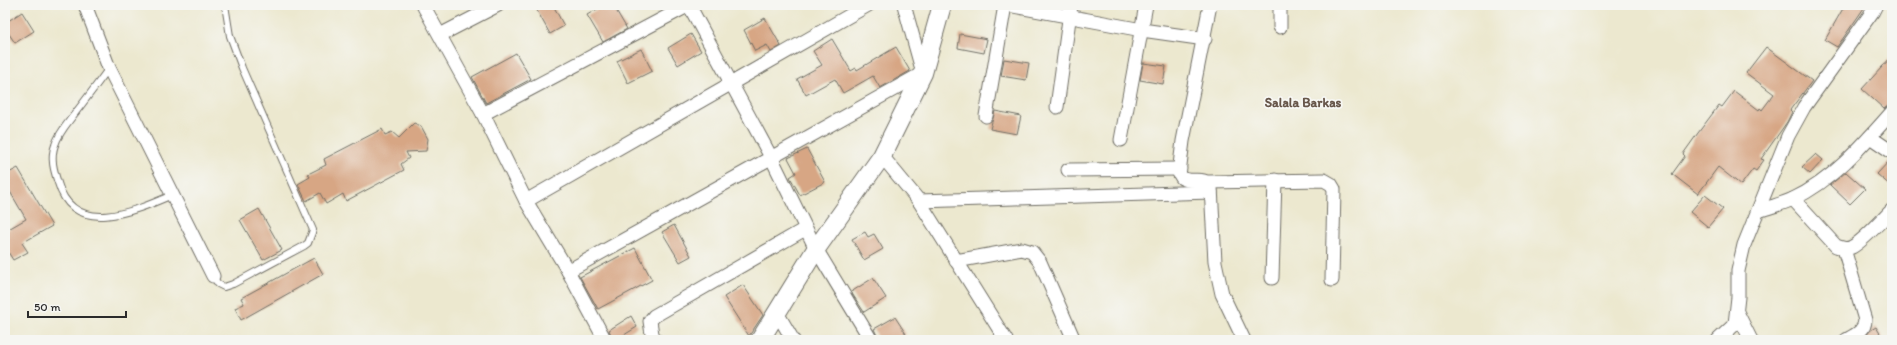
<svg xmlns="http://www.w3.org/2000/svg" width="1897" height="345" font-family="Itim,sans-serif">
<rect width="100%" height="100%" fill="#f6f6f2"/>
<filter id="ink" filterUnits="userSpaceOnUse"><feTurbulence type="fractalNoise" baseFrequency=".025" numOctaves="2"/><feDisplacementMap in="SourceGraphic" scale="8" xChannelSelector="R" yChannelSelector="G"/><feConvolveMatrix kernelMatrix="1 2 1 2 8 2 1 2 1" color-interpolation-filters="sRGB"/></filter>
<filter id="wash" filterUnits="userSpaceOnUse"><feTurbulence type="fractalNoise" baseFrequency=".012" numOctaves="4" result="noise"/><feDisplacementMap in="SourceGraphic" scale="16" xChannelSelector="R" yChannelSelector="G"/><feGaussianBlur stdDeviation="0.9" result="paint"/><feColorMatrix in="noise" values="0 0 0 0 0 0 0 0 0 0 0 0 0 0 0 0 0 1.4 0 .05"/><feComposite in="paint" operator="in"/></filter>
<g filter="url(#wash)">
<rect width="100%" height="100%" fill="#ece8cf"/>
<g id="blocks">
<!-- building -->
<g fill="#d7a684">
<path d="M534,5H553L564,26L550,34Z"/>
<path d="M604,5H613L627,29L603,42L587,15Z"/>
<path d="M1845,5H1866L1837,47L1825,40Z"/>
<path d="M22,12L34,31L15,43L5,28V23Z"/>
<path d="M765,18L781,46L771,52L767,45L755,51L744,30Z"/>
<path d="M691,34L701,51L678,65L668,48Z"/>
<path d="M960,34L987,39L984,53L958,48Z"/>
<path d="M832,39L851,71L856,68L857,70L896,47L910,71L880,88L873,76L843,93L835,79L806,95L797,79L822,65L813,51Z"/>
<path d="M1766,47L1812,81L1790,110L1792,112L1787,122L1761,159L1764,160L1756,171L1753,169L1741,185L1718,167L1698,194L1672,174L1685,156L1683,154L1698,133L1719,105L1722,107L1734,91L1759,110L1760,108L1762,110L1774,94L1746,73Z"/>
<path d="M641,49L652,71L628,83L617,61Z"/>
<path d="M516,53L531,79L486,103L472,77Z"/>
<path d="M1892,56V103L1884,109L1862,89Z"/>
<path d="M1004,59L1029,63L1026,80L1001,76Z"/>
<path d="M1143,63L1166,66L1163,84L1140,80Z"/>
<path d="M995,111L1021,116L1017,134L990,129Z"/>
<path d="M414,123L421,126L428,139L426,151L406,152L409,158L401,164L404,170L346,201L343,194L326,204L320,193L306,201L298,184L310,177L308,174L326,165L324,159L382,129L385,135L392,132L399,138Z"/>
<path d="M807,149L825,182L800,195L790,177L796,173L788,158Z"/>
<path d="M1816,154L1823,160L1810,174L1802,167Z"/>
<path d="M1890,160H1892V187L1877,174Z"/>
<path d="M18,168L52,226L22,243L28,252L13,260L5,247V231L26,219L5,183V175Z"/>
<path d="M1846,172L1865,189L1850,204L1830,185Z"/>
<path d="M1705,195L1723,209L1708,227L1690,212Z"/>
<path d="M259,209L282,250L263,260L240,220Z"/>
<path d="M674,225L691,256L680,262L662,232Z"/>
<path d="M865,232L868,237L874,234L883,249L864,260L852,239Z"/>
<path d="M635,248L652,280L598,309L580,277Z"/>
<path d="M314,258L323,274L241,320L235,308L244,304L241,298Z"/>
<path d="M873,278L886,298L864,312L851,292Z"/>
<path d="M743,285L763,315L749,336L724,297Z"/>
<path d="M631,316L637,327L616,340H613L609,330Z"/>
<path d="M895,317L906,334L904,335L907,340H879L874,329Z"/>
<path d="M1876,327L1884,340H1862L1871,330Z"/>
</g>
</g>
</g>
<g filter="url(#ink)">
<use href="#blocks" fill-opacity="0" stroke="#6f6d64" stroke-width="1"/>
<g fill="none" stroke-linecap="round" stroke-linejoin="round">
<!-- lane casing -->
<g stroke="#6f6d64" stroke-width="8">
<g id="lane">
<path d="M109,68C98,83 87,98 76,112C68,123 59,132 55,145C50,158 54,171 58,183C74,238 135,211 172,195"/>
<path d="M213,276L218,284L224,287L233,284L304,246L308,243L313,230L242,68L230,36L225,5"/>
</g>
</g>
<!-- street casing -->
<g stroke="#6f6d64" stroke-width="15">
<g id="street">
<path d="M85,5L109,68L213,276"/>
<path d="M423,5L483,114L526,201L568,271L605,340"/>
<path d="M689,5L772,159L816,249L871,340"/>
<path d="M1008,5L1142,30L1205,39"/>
<path d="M1210,5L1183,141L1179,173L1182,178C1192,184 1204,175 1211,187L1215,262L1222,294L1244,340"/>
<path d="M1280,5V27"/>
<path d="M440,35L498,5"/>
<path d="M1057,107L1071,5"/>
<path d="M483,114L689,5"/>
<path d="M986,116L1005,5"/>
<path d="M1870,137L1892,152"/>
<path d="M1121,140L1146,5"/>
<path d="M882,156L919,201L1006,340"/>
<path d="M1068,170L1180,169"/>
<path d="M1209,182L1324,180L1331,184L1334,189L1332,280"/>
<path d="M1793,199L1836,246C1842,248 1846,250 1852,247C1863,241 1882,220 1892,210"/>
<path d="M526,201L868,5"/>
<path d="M919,201L1211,192"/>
<path d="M1758,211C1770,207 1782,204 1793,199C1833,180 1863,145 1892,112"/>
<path d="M1844,249L1865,320C1865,331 1855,335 1846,340"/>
<path d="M956,261L1022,249L1032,252L1040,262L1074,340"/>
<path d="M568,271L923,73L904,5"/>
<path d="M1272,278L1275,180"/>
<path d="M776,311L793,340"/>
<path d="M1737,312L1751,340"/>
<path d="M655,340L652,334L650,321L654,316L805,229"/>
<path d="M1718,340L1735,324L1738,297V271L1744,245L1788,136L1804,107L1873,11L1876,5"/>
</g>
</g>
<!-- secondary casing -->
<g stroke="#6f6d64" stroke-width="20">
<path id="secondary" d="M760,340L816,249L882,156L923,73L942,5"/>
</g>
<!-- lane -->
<use href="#lane" stroke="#fff" stroke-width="6"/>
<!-- street -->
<use href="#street" stroke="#fff" stroke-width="13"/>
<!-- secondary -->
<use href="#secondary" stroke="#fff" stroke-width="18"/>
</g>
</g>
<g text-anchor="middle" stroke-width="3.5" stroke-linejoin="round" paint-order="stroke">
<!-- neighbourhood labels -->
<g font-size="13" font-weight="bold" fill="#67564a" stroke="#f6f6f2">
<text x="1303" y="107">Salala Barkas</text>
</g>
</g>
<!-- margin -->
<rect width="1897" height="345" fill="none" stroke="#f6f6f2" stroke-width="20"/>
<!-- scale -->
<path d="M28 311v6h98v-6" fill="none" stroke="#2b2b2b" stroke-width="2"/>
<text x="34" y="311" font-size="12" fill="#2b2b2b" stroke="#f6f6f2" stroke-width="3" paint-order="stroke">50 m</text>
</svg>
